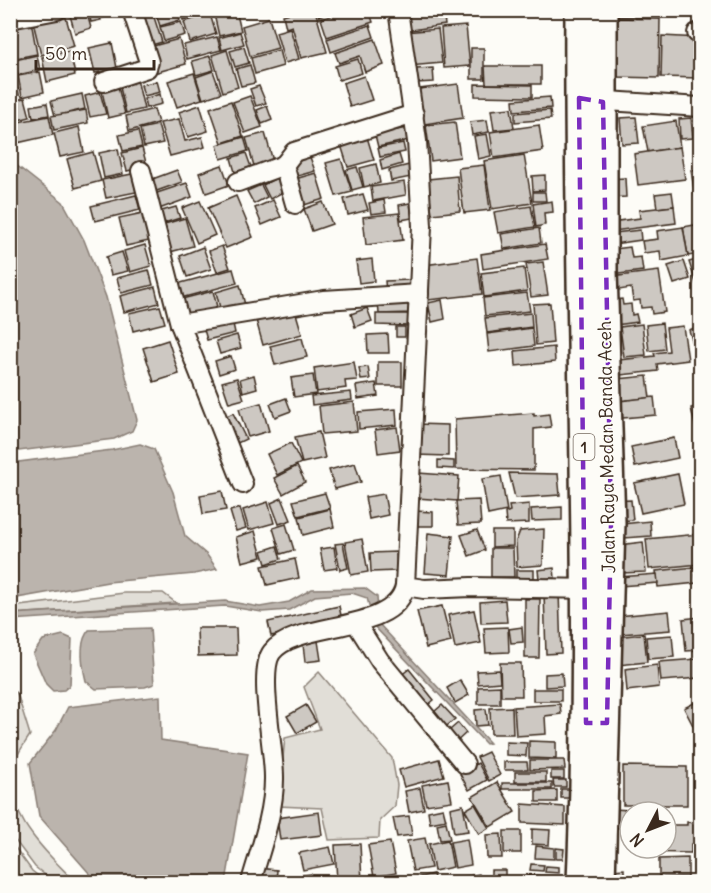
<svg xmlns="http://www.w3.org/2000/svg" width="711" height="893" font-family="Delius,sans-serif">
<rect width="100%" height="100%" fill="#fdfcf7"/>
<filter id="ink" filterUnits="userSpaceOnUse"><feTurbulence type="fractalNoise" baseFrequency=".0167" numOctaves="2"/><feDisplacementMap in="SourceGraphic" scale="12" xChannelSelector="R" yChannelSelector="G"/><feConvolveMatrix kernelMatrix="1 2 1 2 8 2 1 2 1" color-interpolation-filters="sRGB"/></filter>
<g filter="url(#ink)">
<!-- green -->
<g fill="#e1ded7" stroke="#8e847a" stroke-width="1.5">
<path d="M124,593H163L176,603L11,614V607Z"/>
<path d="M319,672L392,758L397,785L395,806L380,820L379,838L329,840L322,808L278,806L285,738L320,729L304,687Z"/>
<path d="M11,690L17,693L30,735C24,745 14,757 13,768C4,816 46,851 75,882H54L35,867L11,835Z"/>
<path d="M11,842L32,871L46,882H11Z"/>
</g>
<!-- water -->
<g fill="#bbb4ad" stroke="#887d74" stroke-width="1.5">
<path d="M11,161L63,202L84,240L106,297L137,420L132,431L114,439L11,452Z"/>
<path d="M140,444L154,449L173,492L185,536L207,555L217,569L194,574L108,582L11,599V463L112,450Z"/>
<path d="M365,588L377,597L379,624L490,743L486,744L375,627L367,598L352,593L315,596L289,610L262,612L225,606L11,620V614L225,601L260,607L289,602L312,589Z"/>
<path d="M150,628L154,684L145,687L96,689L86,681C82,665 78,642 89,630Z"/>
<path d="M63,635L72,639L70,685L64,690L53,691L46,684L33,654L43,640Z"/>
<path d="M160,696L161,740L248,753L226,882H97L39,816L30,763L56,730L68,707Z"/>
</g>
<!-- building -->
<g fill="#cdc8c2" stroke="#3b2a1e" stroke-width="1.5">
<path d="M86,10L91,28L75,33L69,12Z"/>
<path d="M88,10H98L101,20L91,22Z"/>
<path d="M100,10H117L118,15L102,18Z"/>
<path d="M178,10L180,20L160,26L155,11Z"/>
<path d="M180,10H211L212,13L183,20Z"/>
<path d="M213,10H236L241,31L219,36Z"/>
<path d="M300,10H315L327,52L301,58L292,26L286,28L283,15Z"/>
<path d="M317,10H336L319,17Z"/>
<path d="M348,10H369L373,22L327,37L321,19Z"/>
<path d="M402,10H443L445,25L405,31Z"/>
<path d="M459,10H538V15L459,17Z"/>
<path d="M610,10H661V17L610,16Z"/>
<path d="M65,14L74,46L41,55L33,22Z"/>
<path d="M153,14L162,42L145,47L136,19Z"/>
<path d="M210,14L216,34L190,42L184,22Z"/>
<path d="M269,18L278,48L250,56L242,26Z"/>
<path d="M616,18L660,19L659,78L615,77Z"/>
<path d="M31,21L37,54L16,58L10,25Z"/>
<path d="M181,22L185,35L164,41L160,27Z"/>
<path d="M370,25L374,37L331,52L327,39Z"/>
<path d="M466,26L470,66L444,68L441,28Z"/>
<path d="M290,28L299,59L285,63L276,32Z"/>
<path d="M438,29L442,63L409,66L405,32Z"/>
<path d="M240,32L244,44L222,50L219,38Z"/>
<path d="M662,36L700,38V78L661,77Z"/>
<path d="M217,37L221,50L187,59L184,45Z"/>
<path d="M179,39L186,64L154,73L146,48Z"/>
<path d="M375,39L384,65L365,72L360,56L339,63L335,53Z"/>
<path d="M112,43L117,68L95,73L89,48Z"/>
<path d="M244,47L249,63L235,67L230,51Z"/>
<rect x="471" y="48" width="13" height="31"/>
<path d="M227,50L238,87L223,92L212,55Z"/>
<path d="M279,50L283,66L255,74L251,58Z"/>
<path d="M70,51L75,75L47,82L42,57Z"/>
<path d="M37,55L40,70L18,75L15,60Z"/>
<path d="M210,56L214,70L196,75L192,61Z"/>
<path d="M358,59L362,73L339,80L335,66Z"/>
<path d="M250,65L255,83L241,86L236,69Z"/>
<path d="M10,66H13L19,95L10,97Z"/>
<path d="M485,66H541V84H486Z"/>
<path d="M433,68L434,82L416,83V69Z"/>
<path d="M213,71L221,93L203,99L196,77Z"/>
<path d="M40,72L44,92L22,97L18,76Z"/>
<path d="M194,73L202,99L177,107L168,81Z"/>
<path d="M364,76L372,100L350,107L343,83Z"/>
<path d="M137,79L144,109L126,113L119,83Z"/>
<path d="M157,81L160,92L144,96L141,85Z"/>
<path d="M117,83L125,114L108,118L101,87Z"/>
<path d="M458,84L463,118L418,125L412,90Z"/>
<path d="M475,84L532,85V97L475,96Z"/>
<path d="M259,86L266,103L256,106L250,89Z"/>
<path d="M100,92L106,114L90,117L85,96Z"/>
<path d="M82,94L85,109L55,116L51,101Z"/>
<path d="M160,94L162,104L146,108L144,99Z"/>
<path d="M250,96L262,127L245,133L233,102Z"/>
<path d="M550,97L551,108L514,111L513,100Z"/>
<path d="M25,98L30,117L10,122V101Z"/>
<path d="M231,101L243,136L222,143L210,108Z"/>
<path d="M47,103L49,115L33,118L31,106Z"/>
<path d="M200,105L208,131L188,137L179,112Z"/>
<path d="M267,106L272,120L262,124L257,110Z"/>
<path d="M511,108L514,128L494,130L491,110Z"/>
<path d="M154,109L158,123L129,131L126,116Z"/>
<path d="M86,110L88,123L54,130L51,116Z"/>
<path d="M550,110L551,119L515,122V113Z"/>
<path d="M49,116L53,135L17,143L13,123Z"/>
<path d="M636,117L639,143L622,144L620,118Z"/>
<path d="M691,118L693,138L680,139L679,119Z"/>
<path d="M179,119L185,141L202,137L205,147L170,156L160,123Z"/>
<path d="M487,120L489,132L472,135L470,122Z"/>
<path d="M676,121L680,147L648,152L643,126Z"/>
<path d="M455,122L460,157L431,161L426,125Z"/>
<path d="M158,125L163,143L144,147L140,129Z"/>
<path d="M539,125L543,151L494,158L490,132Z"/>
<path d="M79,127L84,152L60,157L54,133Z"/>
<path d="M406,128L409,140L378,147L375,135Z"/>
<path d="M138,131L142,147L123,151L119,135Z"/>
<path d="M265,133L273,161L254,166L246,138Z"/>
<path d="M487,134L491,156L478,159L474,136Z"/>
<path d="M244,137L248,151L221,159L217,145Z"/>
<path d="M367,137L374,160L348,167L341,145Z"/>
<path d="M403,143L405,152L380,157L378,148Z"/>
<path d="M680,147L685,179L638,185L634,154Z"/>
<path d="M142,148L147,166L127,171L122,153Z"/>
<path d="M118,149L123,174L104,178L99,153Z"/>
<path d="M93,152L101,181L75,188L67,159Z"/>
<path d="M246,153L251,167L235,172L231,158Z"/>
<path d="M399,154L402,164L382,170L380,160Z"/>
<path d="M524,155L532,203L492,209L484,161Z"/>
<path d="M310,157L315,171L294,177L290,164Z"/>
<path d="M341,159L352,192L336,196L326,163Z"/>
<path d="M376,164L380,183L364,187L360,168Z"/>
<path d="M222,165L229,185L206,193L199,173Z"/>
<path d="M409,165L411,177L391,181L389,170Z"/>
<path d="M484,165L490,210L464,213L458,168Z"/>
<path d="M357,167L363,187L352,190L346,170Z"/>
<path d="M700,169V195L695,196L691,170Z"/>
<path d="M177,170L182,182L151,193L147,181Z"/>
<path d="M316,173L324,199L304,205L295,179Z"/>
<path d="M132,174L136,192L106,198L102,180Z"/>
<path d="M545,175V190L533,191L532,176Z"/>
<path d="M457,176L460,211L432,214L428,179Z"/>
<path d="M278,177L285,191L270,199L263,185Z"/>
<path d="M625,178L626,197L609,198L607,179Z"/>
<path d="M404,182L406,195L373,201L371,187Z"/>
<path d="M187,183L192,197L159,209L154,194Z"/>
<path d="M261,185L267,197L254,204L247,191Z"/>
<path d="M533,192H545L546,201H533Z"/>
<path d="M672,192L674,206L657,208L655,194Z"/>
<path d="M363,194L368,210L348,215L344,199Z"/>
<path d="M136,195L140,210L95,221L91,206Z"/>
<path d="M236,196L253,237L226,248L208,208Z"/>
<path d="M273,200L281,217L262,225L255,208Z"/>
<path d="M384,200L386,212L371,214L369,203Z"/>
<path d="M200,201L215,235L197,243L182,208Z"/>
<path d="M552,201L553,212L544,213L545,225L536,227L533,204Z"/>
<path d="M323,202L332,224L312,231L304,209Z"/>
<path d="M410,203L412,218L401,220L399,205Z"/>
<path d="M531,206L535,227L498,233L494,212Z"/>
<path d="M674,206L676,223L613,231L611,222L640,218L639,210Z"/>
<path d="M176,207L180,218L161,224L158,212Z"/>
<path d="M143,213L149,241L126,246L119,218Z"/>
<path d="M399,213L403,240L366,245L363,217Z"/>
<path d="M185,218L193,246L166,253L158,226Z"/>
<path d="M700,224V254L688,256L683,227Z"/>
<path d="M683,227L688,256L661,261L660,251L644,253L642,241L658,239L657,231Z"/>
<path d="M539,228L541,243L504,249L501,234Z"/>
<path d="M640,230L641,240L607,245L606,234Z"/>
<path d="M545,244L548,259L483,269L481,254Z"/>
<path d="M145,245L151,266L130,272L124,251Z"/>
<path d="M222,246L230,268L217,272L209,251Z"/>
<path d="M203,247L211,269L187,277L180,256Z"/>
<path d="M630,247L632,258L641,257L643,271L611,275L607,250Z"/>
<path d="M122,252L128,271L111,275L106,257Z"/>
<path d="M477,258L482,294L428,300L424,265Z"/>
<path d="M372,259L374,281L359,283L356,261Z"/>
<path d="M700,259V292H699L689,262Z"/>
<path d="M684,261L690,279L674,284L668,266Z"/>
<path d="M543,262L548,295L531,297L526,264Z"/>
<path d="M524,268L527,291L484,297L481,273Z"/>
<path d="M233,269L237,283L177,299L173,285Z"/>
<path d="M149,270L153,285L121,293L117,278Z"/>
<path d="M659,271L665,312L652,314L651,307L641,308L640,300L633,301L631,288L613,291L611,277Z"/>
<path d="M410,280L411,290L386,292L385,281Z"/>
<path d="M240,285L245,305L221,312L216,292Z"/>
<path d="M155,287L159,303L124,312L120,296Z"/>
<path d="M213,291L218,311L186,319L182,299Z"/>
<path d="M527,293L530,311L485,316L483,298Z"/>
<path d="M622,299L623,305L631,304L632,315L636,314L638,322L608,326L606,301Z"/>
<path d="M412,300V313L379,314L378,301Z"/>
<path d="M442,300L445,319L432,322L428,303Z"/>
<path d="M550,303L553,343L536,345L533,304Z"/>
<path d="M160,306L165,323L133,331L129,313Z"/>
<path d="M367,308L372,321L355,327L351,314Z"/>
<path d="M295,310L302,334L263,345L256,320Z"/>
<path d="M531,313L532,327L487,333L485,318Z"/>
<path d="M376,314H409V326L376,325Z"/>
<path d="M232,319L235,333L207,340L203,326Z"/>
<path d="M662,323L665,349L649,351L646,325Z"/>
<path d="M642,324L646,355L624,357L620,327Z"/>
<path d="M683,326L688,360L657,364L658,371L611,376L609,361L655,356L654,353L669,351L666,328Z"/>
<path d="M700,326V360H698L689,330Z"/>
<rect x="396" y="327" width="9" height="10"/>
<path d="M532,328L534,346L489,352L487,334Z"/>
<path d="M388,334L389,353H368L367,335Z"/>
<path d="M237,335L241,348L220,354L216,341Z"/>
<path d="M302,338L307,357L275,365L270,346Z"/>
<path d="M168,340L179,374L154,382L143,348Z"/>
<path d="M554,347L555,362L516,366L515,351Z"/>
<path d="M231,356L235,369L219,374L215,361Z"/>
<path d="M354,362L357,380L345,381L346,388L317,392L314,368Z"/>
<rect x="378" y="362" width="24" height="24"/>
<path d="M368,367L370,379L361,380L359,368Z"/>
<path d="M254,375L257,388L243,392L240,379Z"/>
<path d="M313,375L316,394L294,397L291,378Z"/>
<path d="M647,376L650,398L610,402L608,380Z"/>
<path d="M237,378L244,399L229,403L222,382Z"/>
<path d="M376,383L378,396L358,399L356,386Z"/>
<path d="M351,392L352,400L312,405L311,396Z"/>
<path d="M654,397L656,415L612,419L610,402Z"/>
<path d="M286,398L291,411L275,417L270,404Z"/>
<path d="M354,402L357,431L322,434L319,406Z"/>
<path d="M261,403L269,431L248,437L239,409Z"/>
<path d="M700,406V438H698L691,408Z"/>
<path d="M396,409L397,425L359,429L358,412Z"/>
<path d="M233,413L246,439L231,446L218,420Z"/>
<path d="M534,413V416L549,414L551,427L534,429V470L456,469L455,419Z"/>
<path d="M416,424L448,425V456L416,455Z"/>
<path d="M397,427L400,450L378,453L375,430Z"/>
<path d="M319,432L325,458L302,463L295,437Z"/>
<path d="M674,438L678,458L635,467L631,447Z"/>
<path d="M291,443L301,463L277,475L267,454Z"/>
<path d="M438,460L454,461V469L438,468Z"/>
<path d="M355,463L361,482L335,489L329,470Z"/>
<path d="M297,466L305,482L283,494L274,478Z"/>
<path d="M418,473L459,476L457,501L417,498Z"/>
<path d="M509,473L558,474L560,495L515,498Z"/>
<path d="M678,474L684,504L641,513L634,483Z"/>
<path d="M501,476L507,511L488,515L482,479Z"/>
<path d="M222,491L226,510L203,514L200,495Z"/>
<path d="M325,493L330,508L298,516L293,501Z"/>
<path d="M384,494L388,515L369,519L365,497Z"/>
<path d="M282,498L291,520L279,524L271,503Z"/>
<path d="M479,500L481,524L458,525L456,501Z"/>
<path d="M631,500L633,520L614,521L612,501Z"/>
<path d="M268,502L274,523L249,530L243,510Z"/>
<path d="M529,504V523L506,524L505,513L510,511L509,506Z"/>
<path d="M562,507V520L532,521L531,509Z"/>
<path d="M240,508L246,528L236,531L230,511Z"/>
<path d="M330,509L334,527L303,535L299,517Z"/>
<path d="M415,511L433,512V526H414Z"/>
<path d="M650,521L651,536L624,538L622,524Z"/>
<path d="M286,524L294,550L281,554L273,528Z"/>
<path d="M544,529L543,565L517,567L516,541L520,531Z"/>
<path d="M477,530L485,550L469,556L461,535Z"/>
<path d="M255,531L262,557L242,562L236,537Z"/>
<path d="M492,531H513V546L492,547Z"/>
<path d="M428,533L453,536L449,575L425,573Z"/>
<path d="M699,534L700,564L649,569L646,539Z"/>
<path d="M362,539L368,572L351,575L345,542Z"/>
<path d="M643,542L646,572L621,573L618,545Z"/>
<path d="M343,543L348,568L340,570L335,544Z"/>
<path d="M277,546L281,559L266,564L262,551Z"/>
<path d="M334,547L337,568L324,570L320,549Z"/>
<path d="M491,548H513L514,577H491Z"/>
<path d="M396,552L397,571L371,572L370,553Z"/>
<path d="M295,559L299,578L267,585L262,566Z"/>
<path d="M695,567L697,583L658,587L656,571Z"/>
<path d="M554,568L555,578L539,579L538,570Z"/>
<rect x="516" y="570" width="18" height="10"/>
<path d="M657,574L658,583L620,586L619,577Z"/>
<path d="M559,592L561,653L546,654L544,593Z"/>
<path d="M525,599H540L539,658H525Z"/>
<path d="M505,600L507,622L481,623L480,602Z"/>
<path d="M339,606L342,620L271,636L268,622Z"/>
<path d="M442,606L451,642L426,648L417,611Z"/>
<path d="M474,610L481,643L455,648L448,615Z"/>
<path d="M669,611L671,630L620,634L618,616Z"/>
<path d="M700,617V650L686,651L683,619Z"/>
<path d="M508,627L509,652L486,653L484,628Z"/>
<path d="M522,627L523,642L511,643L509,629Z"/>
<path d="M197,628H236L237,655L198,656Z"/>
<path d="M644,634L647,662L618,665L615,637Z"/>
<path d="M672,635L674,657L648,659L646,637Z"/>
<path d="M318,641L321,660L305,662L303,644Z"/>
<path d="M697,659L699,678L661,681L659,662Z"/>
<path d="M500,663H521L522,696H501Z"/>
<path d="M657,665L659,687L627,691L625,669Z"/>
<path d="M409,669L434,700L422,710L396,679Z"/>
<path d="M499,670L500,682L478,684L477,671Z"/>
<path d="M562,673L563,686L545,687V674Z"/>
<path d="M460,680L469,695L455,703L447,688Z"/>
<path d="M500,686V704H478V687Z"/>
<rect x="533" y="689" width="28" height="12"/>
<path d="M700,700V739L684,708Z"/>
<path d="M560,704L561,714L545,716L546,734L516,736L514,707Z"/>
<path d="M306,705L316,722L297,733L287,716Z"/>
<path d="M442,705L455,719L441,731L428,717Z"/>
<path d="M512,707L513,734H491L490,708Z"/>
<path d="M486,709L488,725L476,726L475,710Z"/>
<path d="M458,723L466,733L452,746L443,736Z"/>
<path d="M529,741L556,742V759L529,758Z"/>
<path d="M506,742L527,743L526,756L506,755Z"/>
<path d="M488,752L500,775L489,781L477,757Z"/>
<path d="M439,759L444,776L404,787L399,770Z"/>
<path d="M530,760H564L565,769L530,770Z"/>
<path d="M504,762H527L528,770H504Z"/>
<path d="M478,763L487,780L469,790L460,774Z"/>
<path d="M623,766L687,767V805H623Z"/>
<rect x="551" y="771" width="13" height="8"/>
<rect x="515" y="772" width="31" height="10"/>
<path d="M448,780L452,801L426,805L422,785Z"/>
<path d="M553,780H566V787H554Z"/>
<path d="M497,782L515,812L490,827L472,797Z"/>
<rect x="502" y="783" width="50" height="6"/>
<path d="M420,788L424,809L409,812L405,791Z"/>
<rect x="561" y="789" width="8" height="9"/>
<path d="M557,790V802H536V791Z"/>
<path d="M475,804L489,828L479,834L465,810Z"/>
<path d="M522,804L565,807V825L522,823Z"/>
<path d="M463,805L468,831L454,833L450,808Z"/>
<rect x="695" y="807" width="5" height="14"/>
<path d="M443,808L446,820L430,823L428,811Z"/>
<path d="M613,809L630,810L628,829L612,827Z"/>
<path d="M319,812L322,835L280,840L277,818Z"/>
<path d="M409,816L412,835L397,837L393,818Z"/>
<path d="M446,822L450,839L440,840L437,824Z"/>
<path d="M687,822L700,824V844H691V853L639,852V848H666V825H687Z"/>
<path d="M532,829L550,830L549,845L532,844Z"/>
<rect x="504" y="831" width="17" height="22"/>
<path d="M501,834L502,858H487L486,835Z"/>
<path d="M425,838L431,868L413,871L407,841Z"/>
<path d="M467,839L471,865L455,868L450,842Z"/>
<path d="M448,840L453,867L434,871L429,844Z"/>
<path d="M390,842L396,873L374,877L368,845Z"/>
<path d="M360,844L362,882H337L335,845Z"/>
<path d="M536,846L554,848V859L535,858Z"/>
<path d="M330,847L334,864L303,870L299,853Z"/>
<path d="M556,848L564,849L563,859H556Z"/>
<path d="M688,858V877L659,878V859Z"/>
<path d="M531,864L544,865L543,871L530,870Z"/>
<path d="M546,866L559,867V873L545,872Z"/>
<path d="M257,868L277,870L276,882H256Z"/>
<path d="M624,869V882H614L613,870Z"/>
<rect x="491" y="870" width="14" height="12"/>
<path d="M311,874L312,882H280V878Z"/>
<path d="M433,874L435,882H416L415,878Z"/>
<path d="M479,874L481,882H446L445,880Z"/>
<path d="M528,875L561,877V882H528Z"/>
<path d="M397,877L398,882H373Z"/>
</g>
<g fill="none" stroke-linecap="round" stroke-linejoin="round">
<!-- minor casing -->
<g stroke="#3b2a1e" stroke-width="22">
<g id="minor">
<path d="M398,10L417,141L422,226L405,586L424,589L471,587L596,589"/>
<path d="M10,19L57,10"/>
<path d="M697,33L700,32"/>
<path d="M104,82L147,68L149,62L132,10"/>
<path d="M592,100L700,107"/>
<path d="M141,171L180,324L243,484"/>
<path d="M238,182L284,165"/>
<path d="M295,204L284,165L294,152L414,114"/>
<path d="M180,324L324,300L419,294"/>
<path d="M356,623L380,661L465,764"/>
<path d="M251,882C260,850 274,814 274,779C275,752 257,671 272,652C297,620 396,634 405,586"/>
</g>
</g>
<!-- highway casing -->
<g stroke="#3b2a1e" stroke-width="32">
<g id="highway">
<path d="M579,10C577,301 593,592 581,882"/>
<path d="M601,882L611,523L603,271V10"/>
</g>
</g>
<!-- minor -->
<use href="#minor" stroke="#fdfcf7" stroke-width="18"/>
<!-- highway -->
<use href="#highway" stroke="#fdfcf7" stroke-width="27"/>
</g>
</g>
<!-- marked area -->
<path fill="none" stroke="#7b2cbf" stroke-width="4.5" stroke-dasharray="12 8" stroke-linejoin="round" d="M579,98L603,102L611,523L607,723H586Z"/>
<g text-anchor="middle" stroke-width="4.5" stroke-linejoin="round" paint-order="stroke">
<!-- shield labels -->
<rect fill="#fdfcf7" stroke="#75695f" stroke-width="1.5" x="573.5" y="434" width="21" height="26" rx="4.5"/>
<g font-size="16" font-weight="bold" fill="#3b2a1e">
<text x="584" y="453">1</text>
</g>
<!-- street labels -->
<g font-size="18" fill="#3b2a1e" stroke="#fdfcf7">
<text transform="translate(607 447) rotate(-91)" y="6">Jalan Raya Medan Banda Aceh</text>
</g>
</g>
<!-- margin -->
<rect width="711" height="893" fill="none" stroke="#fdfcf7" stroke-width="36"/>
<rect x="18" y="18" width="675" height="857" fill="none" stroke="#3b2a1e" stroke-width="2" filter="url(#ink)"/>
<!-- north arrow -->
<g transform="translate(648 830) rotate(228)"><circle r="28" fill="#fdfcf7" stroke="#afa8a0" stroke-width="1.5"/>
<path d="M0-4.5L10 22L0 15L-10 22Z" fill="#3b2a1e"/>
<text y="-9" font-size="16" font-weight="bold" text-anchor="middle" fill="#3b2a1e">N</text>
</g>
<!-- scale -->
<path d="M36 60v9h118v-9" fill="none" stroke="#3b2a1e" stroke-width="3"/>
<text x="45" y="60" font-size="18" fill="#3b2a1e" stroke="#fdfcf7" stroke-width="4.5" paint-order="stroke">50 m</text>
</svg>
